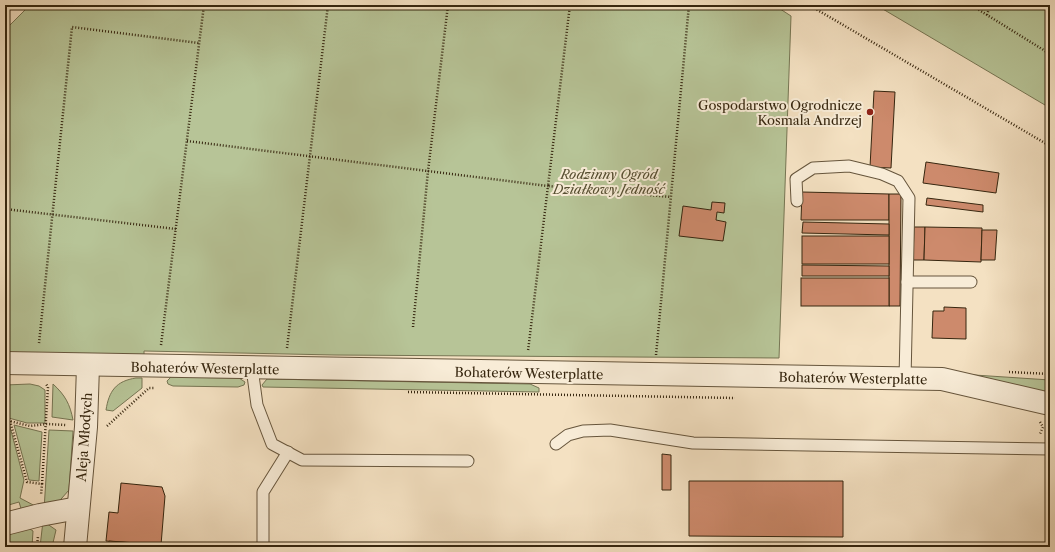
<svg xmlns="http://www.w3.org/2000/svg" width="1055" height="552" font-family="'Libre Caslon Text',serif">
<rect width="100%" height="100%" fill="#f4e1c2"/>
<filter id="stains"><feTurbulence type="fractalNoise" baseFrequency=".005" numOctaves="4"/><feColorMatrix values="0 0 0 0 .2 0 0 0 0 .09 0 0 0 0 .02 0 0 0 .5 -.17"/></filter>
<radialGradient id="worn" r=".72"><stop offset=".6" stop-color="#630" stop-opacity="0"/><stop offset="1" stop-color="#630" stop-opacity=".3"/></radialGradient>
<!-- green -->
<g fill="#b7c497" stroke="#767553">
<path d="M30,5H774L791,16L779,358L335,355L144,351V358L5,355V30Z"/>
<path d="M876,5H1050V108Z"/>
<path d="M944,373L1050,380V397Z"/>
<path d="M171,377L239,378L245,382L244,385L238,387L173,386L168,384L167,381Z"/>
<path d="M136,378H142V388L113,411L106,410C109,391 116,381 136,378Z"/>
<path d="M267,379L530,384L539,388V392L263,387L262,385Z"/>
<path d="M30,384L39,386L45,390V423H27L5,417V385Z"/>
<path d="M53,384C65,395 70,404 73,420L52,417Z"/>
<path d="M5,422L9,423L24,480L20,498L37,507L23,515L19,502L5,506V458L8,457L5,442Z"/>
<path d="M14,425L42,432L39,481L29,480Z"/>
<path d="M49,430L73,431L69,490L54,507L44,510Z"/>
<path d="M43,521L56,530L52,547H40Z"/>
<path d="M27,527L33,531L32,547H5V534Z"/>
</g>
<!-- building -->
<g fill="#cd8a6c" stroke="#36260f">
<path d="M20,5H30L25,10Z"/>
<path d="M874,91L895,92L891,168L870,167Z"/>
<path d="M926,162L999,173L996,193L923,183Z"/>
<path d="M802,192L889,194V220H801Z"/>
<path d="M889,194H901L900,306H889Z"/>
<path d="M927,198L983,205V212L926,205Z"/>
<path d="M712,202L725,203L724,213L717,212L716,220L726,222L723,241L679,236L683,206L711,210Z"/>
<path d="M803,222L889,224V235L802,233Z"/>
<path d="M914,227H925L924,260H913Z"/>
<path d="M925,227L982,228L981,262L924,260Z"/>
<path d="M982,230H997L995,260H981Z"/>
<rect x="802" y="236" width="87" height="28"/>
<path d="M802,265L889,266V276H802Z"/>
<rect x="801" y="278" width="88" height="28"/>
<path d="M944,307L966,308V339L932,338L933,311H944Z"/>
<path d="M5,442L8,457L5,458Z"/>
<path d="M662,454L671,455V490H662Z"/>
<path d="M689,481H843V537L689,536Z"/>
<path d="M121,483L162,487L165,496L161,545L106,541L109,512L118,513Z"/>
<path d="M109,541L150,544L149,547H109Z"/>
<path d="M491,546V547H287Z"/>
</g>
<g fill="none" stroke-linecap="round" stroke-linejoin="round">
<!-- service casing -->
<g stroke="#66553c" stroke-width="13">
<g id="service">
<path d="M797,201L796,179L813,168L849,166L882,174L898,181L909,198L905,379"/>
<path d="M907,282H971"/>
<path d="M252,368L257,405L272,444L302,460L468,461"/>
<path d="M556,444L568,435L583,431L610,430L693,443L1050,449"/>
<path d="M263,547V492L288,452"/>
</g>
</g>
<!-- minor casing -->
<g stroke="#66553c" stroke-width="24">
<g id="minor">
<path d="M5,363L942,379L1050,404"/>
<path d="M5,524L40,515L78,508"/>
<path d="M75,547L86,427L88,366"/>
</g>
</g>
<!-- path -->
<g stroke="#36260f" stroke-width="2.5" stroke-dasharray="1 2" stroke-linecap="butt">
<path d="M570,5L548,186L671,197"/>
<path d="M809,5L1050,146"/>
<path d="M971,5L1050,54"/>
<path d="M987,15L990,5"/>
<path d="M187,141L548,186L528,351"/>
<path d="M5,209L176,229"/>
<path d="M413,327L428,171L448,5"/>
<path d="M39,343L72,27L199,43"/>
<path d="M161,345L204,5"/>
<path d="M287,348L328,5"/>
<path d="M656,355L689,5"/>
<path d="M1009,372L1050,374"/>
<path d="M408,392L735,398"/>
<path d="M5,420L30,426L47,424L66,425"/>
<path d="M10,421L27,482L42,484L41,495"/>
<path d="M1040,422L1043,427L1040,434"/>
<path d="M107,426L149,388H155"/>
<path d="M42,484L48,387L46,384"/>
<path d="M37,547L38,536"/>
</g>
<!-- service -->
<use href="#service" stroke="#f8ecd7" stroke-width="11"/>
<!-- minor -->
<use href="#minor" stroke="#f8ecd7" stroke-width="22"/>
</g>
<!-- markers -->
<circle fill="#8f2418" stroke="#f8ecd7" stroke-width="1.5" cx="870" cy="112" r="4"/>
<g text-anchor="middle" stroke-width="4" stroke-linejoin="round" paint-order="stroke">
<!-- poi labels -->
<g font-size="13" fill="#36260f" stroke="#f8ecd7" text-anchor="end">
<text x="862" y="110">Gospodarstwo Ogrodnicze<tspan x="862" dy="15">Kosmala Andrzej</tspan></text>
</g>
<!-- park labels -->
<g font-size="13" font-style="italic" fill="#564e31" stroke="#f8ecd7">
<text x="609" y="179">Rodzinny Ogród<tspan x="609" dy="15">Działkowy Jedność</tspan></text>
</g>
<!-- street labels -->
<g font-size="13" fill="#36260f" stroke="#f8ecd7">
<text transform="translate(205 368) rotate(1)" y="5">Bohaterów Westerplatte</text>
<text transform="translate(529 373) rotate(1)" y="5">Bohaterów Westerplatte</text>
<text transform="translate(853 378) rotate(1)" y="5">Bohaterów Westerplatte</text>
<text transform="translate(84 437) rotate(-86)" y="5">Aleja Młodych</text>
</g>
</g>
<!-- margin -->
<rect width="1055" height="552" fill="none" stroke="#f4e1c2" stroke-width="20"/>
<rect x="6" y="6" width="1043" height="540" fill="none" stroke="#36260f" stroke-width="2"/>
<rect x="10" y="10" width="1035" height="532" fill="none" stroke="#36260f"/>
<rect width="100%" height="100%" filter="url(#stains)"/>
<rect width="100%" height="100%" fill="url(#worn)"/>
</svg>
